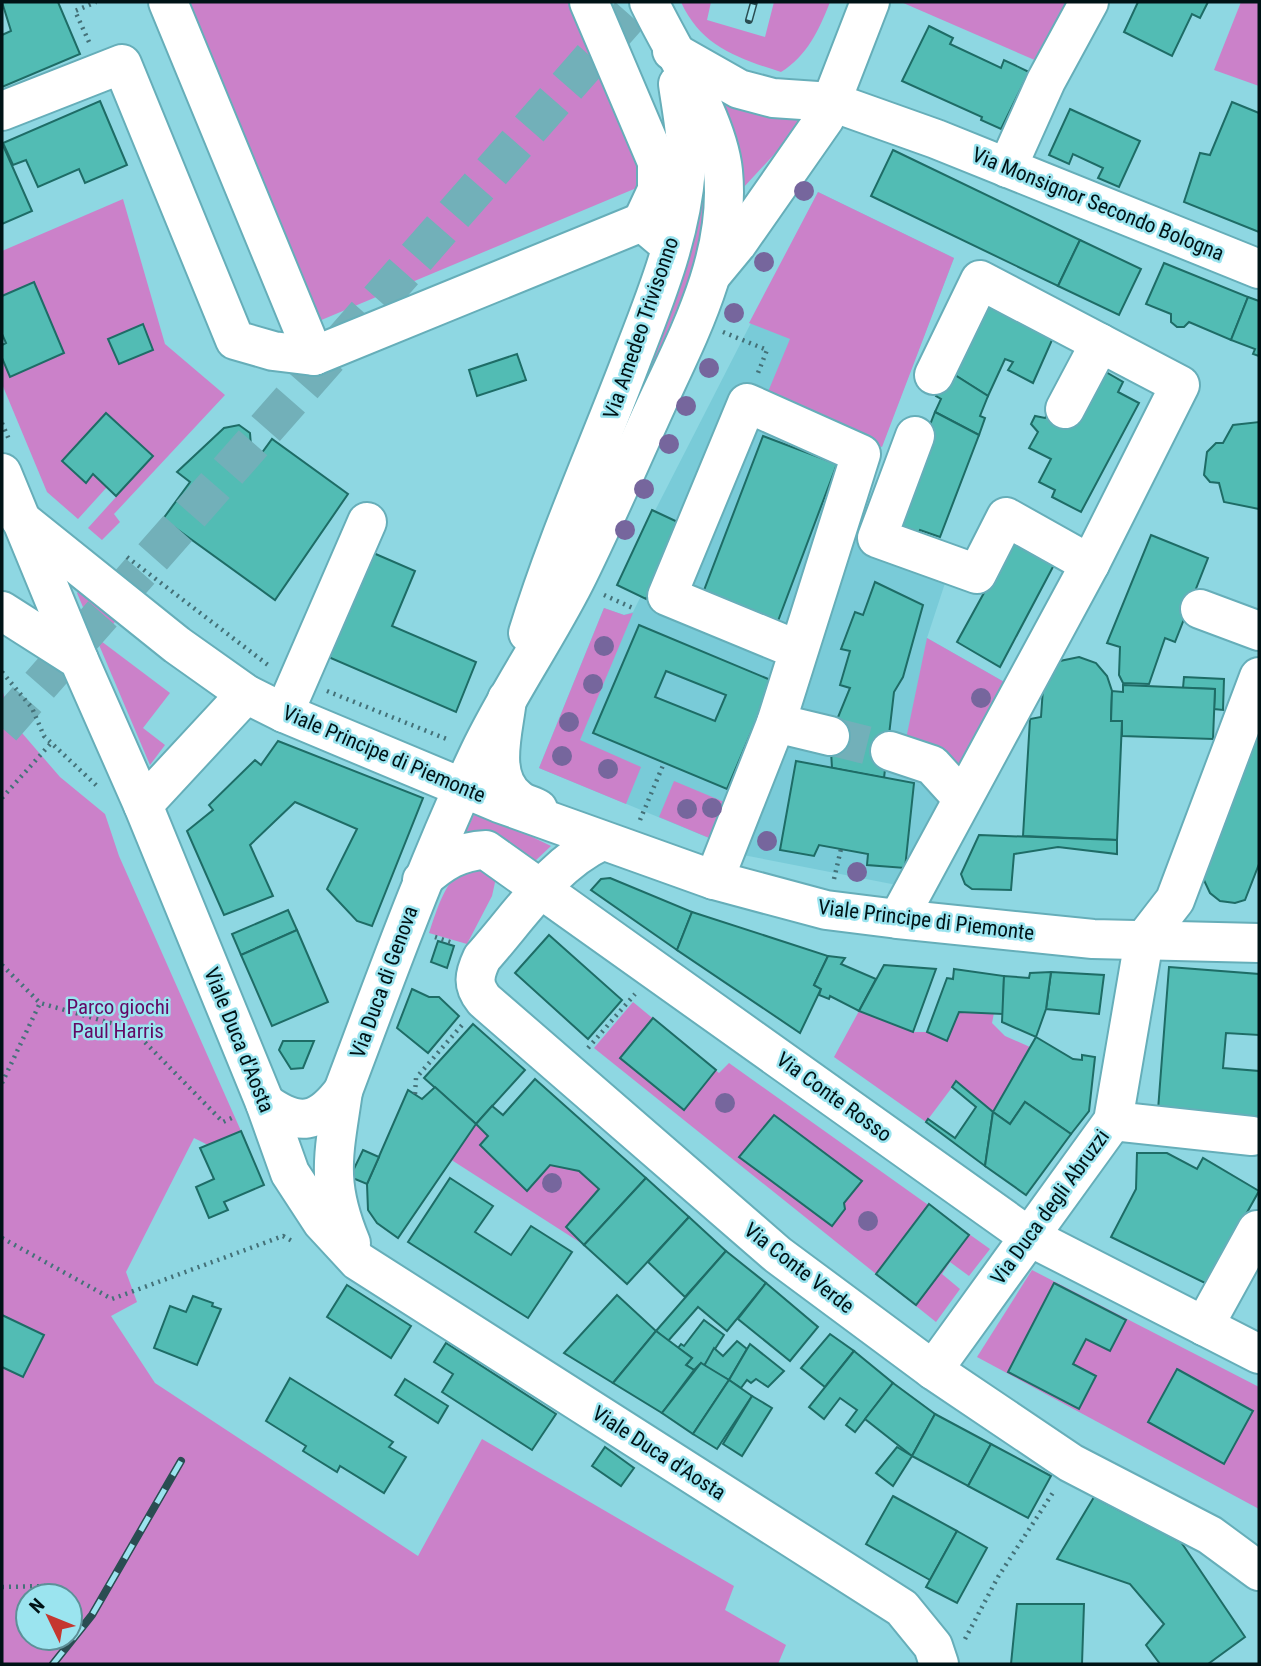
<svg xmlns="http://www.w3.org/2000/svg" width="1261" height="1666" font-family="'Roboto Condensed',sans-serif">
<rect width="100%" height="100%" fill="#8ed7e2"/>
<!-- built -->
<path fill="#79cbd8" d="M818,192L954,258L848,534L948,574L927,638L1013,687L907,887L743,855L714,840L539,768L604,608L624,615L633,612L641,596L617,585Z"/>
<!-- green -->
<g fill="#cb81c9" fill-rule="evenodd">
<path d="M185,2H570L646,184L319,321Z"/>
<path d="M681,2H711L707,20L765,37L774,2H830C819,30 807,56 781,72C737,58 701,46 681,2Z"/>
<path d="M901,2H1071L1037,61Z"/>
<path d="M1241,2H1259V86L1214,70Z"/>
<path d="M722,99L807,119L743,188L737,148Z"/>
<path d="M705,178L709,211L690,277L586,526Z"/>
<path d="M818,192L954,258L882,447L765,399L790,339L749,323Z"/>
<path d="M123,199L165,344L225,395L114,514L120,522L102,540L88,528L153,456L106,413L62,460L85,482L93,474L107,487L78,519L47,492L2,384V360L10,377L64,353L34,283L2,296V251ZM142,324L153,350L119,364L108,339Z"/>
<path d="M79,591L117,619L101,641L170,693L143,728L165,745L150,765L77,593Z"/>
<path d="M604,608L624,615L633,613L580,740L641,767L626,804L539,768Z"/>
<path d="M927,638L1013,687L972,770L906,739Z"/>
<path d="M2,689L8,709L22,733L60,777L105,814L119,856L241,1131L208,1145L194,1138L126,1272L137,1302L111,1316L155,1383L418,1556L482,1439L734,1586L725,1610L786,1645L778,1664H2ZM28,1596H70V1638H28Z"/>
<path d="M674,781L729,804L714,840L659,817Z"/>
<path d="M476,810L551,846L534,862L463,839Z"/>
<path d="M466,866L485,868L496,878L492,896L467,944L429,933C438,907 444,883 466,866Z"/>
<path d="M633,1002L719,1073L729,1063L990,1249L969,1276L950,1262L942,1274L960,1289L936,1322L594,1048Z"/>
<path d="M859,1011L913,1032H927L946,1041L959,1012L994,1013L992,1023L1005,1036L1030,1047L993,1112L956,1082L926,1122L834,1057Z"/>
<path d="M476,1124L488,1136L480,1145L527,1191L550,1165L579,1171L599,1189L566,1226L584,1245L450,1159Z"/>
<path d="M1032,1270L1259,1387V1509L977,1357Z"/>
</g>
<!-- building -->
<g fill="#52bcb4" stroke="#1e6c66" stroke-width="2" fill-rule="evenodd">
<path d="M2,2H58L80,54L2,87V35L11,31Z"/>
<path d="M1138,2H1208L1200,18L1192,14L1172,56L1124,32Z"/>
<path d="M929,26L953,38L950,44L1001,68L1004,60L1029,72L1001,129L981,120L982,117L902,81Z"/>
<path d="M100,101L127,165L85,183L79,169L38,187L26,160L13,165L3,143Z"/>
<path d="M1232,102L1259,113V232L1184,202L1200,153L1210,155Z"/>
<path d="M1070,109L1140,141L1119,187L1098,178L1103,168L1073,154L1069,164L1049,155Z"/>
<path d="M2,143L32,211L2,224Z"/>
<path d="M893,150L1080,240L1058,286L871,196Z"/>
<path d="M1080,240L1141,269L1119,315L1058,286Z"/>
<path d="M1164,263L1248,297L1231,340L1189,322L1184,327H1177L1171,322V314L1146,304Z"/>
<path d="M34,282L64,353L10,377L2,358V345L6,343L2,334V296Z"/>
<path d="M990,296L1056,331L1033,383L1008,370L1013,362L1005,359L988,396L947,370Z"/>
<path d="M1248,297L1259,301V356L1253,354L1255,349L1231,340Z"/>
<path d="M143,324L153,350L119,364L108,339Z"/>
<path d="M517,354L526,380L477,396L469,370Z"/>
<path d="M1099,368L1123,382L1118,392L1139,403L1081,512L1052,497L1055,490L1039,482L1051,459L1029,448L1038,432L1031,424L1035,416L1045,418L1047,416L1067,427Z"/>
<path d="M947,370L988,396L980,416L985,418L979,435L935,412L941,399L936,396Z"/>
<path d="M935,412L979,435L940,537L920,530L918,535L891,525Z"/>
<path d="M106,413L153,456L116,496L93,474L86,483L62,461Z"/>
<path d="M1259,422V509L1224,502L1219,483L1210,482L1204,475L1207,452L1216,443H1223L1233,425Z"/>
<path d="M239,425L250,433L251,446L261,454L272,439L348,494L275,600L163,519L190,482L177,472L224,428Z"/>
<path d="M763,436L837,464L778,621L703,593Z"/>
<path d="M652,510L682,524L646,599L617,585Z"/>
<path d="M1013,530L1055,563L1000,667L957,642L985,591L979,589Z"/>
<path d="M1151,535L1208,558L1175,642L1165,638L1149,684L1123,683L1119,675L1120,647L1107,643Z"/>
<path d="M371,552L415,571L392,626L476,662L456,712L326,656Z"/>
<path d="M875,582L923,605L903,677L894,692L884,778L832,768L831,751L834,727L850,688L840,685L850,651L841,649L855,612L863,615Z"/>
<path d="M639,625L773,681L727,789L593,733ZM666,671L726,695L715,721L655,697Z"/>
<path d="M1079,657L1096,663L1107,676L1112,691L1111,721H1122L1117,840L1023,836L1030,719L1041,717L1043,688L1050,674L1060,661Z"/>
<path d="M1184,677L1224,679L1223,710L1214,709L1215,689L1183,688Z"/>
<path d="M1123,685L1215,689L1213,739L1122,736V721H1111L1112,691L1123,692Z"/>
<path d="M1257,732L1259,733V864L1245,900L1235,903L1220,901L1210,893L1202,876Z"/>
<path d="M278,741L423,798L372,926L357,921L327,889L357,829L295,802L250,845L273,896L224,915L187,831L213,810L209,805L255,760L261,765Z"/>
<path d="M796,761L914,783L905,868L867,865L868,854L819,845L814,856L780,850Z"/>
<path d="M979,835L1117,840V854L1058,847L1014,854L1011,890L972,889L965,884L961,874Z"/>
<path d="M610,878L692,912L677,950L591,890L601,879Z"/>
<path d="M288,910L297,930L241,955L232,934Z"/>
<path d="M692,912L828,956L814,985L821,989L800,1033L677,950Z"/>
<path d="M297,930L328,1002L272,1026L241,955Z"/>
<path d="M549,935L622,1000L588,1039L515,973Z"/>
<path d="M438,941L454,946L447,968L431,962Z"/>
<path d="M828,956L845,958L841,964L876,979L859,1011L830,996L829,999L819,995L821,989L814,985Z"/>
<path d="M884,965L936,969L913,1032L859,1011Z"/>
<path d="M1169,967L1259,974V1035L1226,1033L1223,1068L1259,1071V1117L1158,1110Z"/>
<path d="M954,969L1004,976L1003,1014L959,1012L947,1041L927,1032L947,978L953,979Z"/>
<path d="M1051,972L1104,975L1099,1014L1046,1009Z"/>
<path d="M1051,972L1046,1009L1036,1037L1002,1022L1004,976L1029,978L1030,973Z"/>
<path d="M412,989L429,997H439L459,1016L428,1053L397,1028Z"/>
<path d="M653,1018L716,1070L684,1110L620,1058Z"/>
<path d="M473,1024L525,1070L476,1124L424,1078Z"/>
<path d="M1036,1037L1073,1059L1082,1060V1055L1095,1057L1089,1111L1071,1134L1025,1102L1010,1124L993,1112Z"/>
<path d="M283,1041H314L303,1068L291,1069L279,1050Z"/>
<path d="M535,1079L646,1178L584,1245L566,1227L599,1189L579,1171L550,1165L527,1191L480,1145L488,1136L476,1124L492,1106L503,1115Z"/>
<path d="M956,1081L993,1112L985,1166L926,1122L928,1119L955,1138L976,1107L952,1087Z"/>
<path d="M435,1087L476,1124L398,1238L377,1223L368,1210L367,1184L408,1090L422,1099Z"/>
<path d="M1025,1102L1071,1134L1026,1195L985,1166L993,1112L1010,1124Z"/>
<path d="M774,1115L862,1181L844,1203L845,1209L832,1226L739,1157Z"/>
<path d="M241,1131L264,1185L224,1202L228,1210L209,1218L196,1187L214,1179L200,1148Z"/>
<path d="M363,1150L379,1157L367,1184L350,1177Z"/>
<path d="M1137,1153H1167L1197,1169L1203,1158L1259,1191L1207,1284L1111,1237L1136,1189Z"/>
<path d="M450,1178L493,1206L475,1232L511,1255L531,1226L572,1252L528,1318L408,1242Z"/>
<path d="M646,1178L689,1217L627,1284L584,1245Z"/>
<path d="M929,1204L969,1235L916,1305L876,1274Z"/>
<path d="M689,1217L726,1251L685,1297L648,1262Z"/>
<path d="M726,1251L766,1283L727,1331L698,1307L668,1341L656,1331Z"/>
<path d="M766,1283L818,1327L790,1361L738,1319Z"/>
<path d="M1054,1283L1126,1320L1110,1351L1086,1339L1073,1364L1096,1376L1079,1409L1008,1372Z"/>
<path d="M347,1285L411,1326L391,1358L327,1317Z"/>
<path d="M617,1295L656,1331L613,1383L564,1353Z"/>
<path d="M193,1296L213,1303L212,1306L221,1309L197,1365L154,1348L170,1306L186,1312Z"/>
<path d="M2,1315L44,1335L23,1377L2,1367Z"/>
<path d="M704,1320L724,1335L704,1366L701,1363L694,1370L686,1365L692,1358L678,1348L681,1344L684,1346Z"/>
<path d="M656,1331L692,1358L686,1365L694,1370L662,1413L613,1383Z"/>
<path d="M830,1334L854,1351L825,1387L801,1368Z"/>
<path d="M737,1341L747,1349L729,1380L704,1366L714,1348L723,1356Z"/>
<path d="M446,1343L556,1414L532,1450L442,1392L453,1374L434,1362Z"/>
<path d="M750,1344L784,1371L768,1387L756,1379L751,1383L747,1380L741,1388L729,1380Z"/>
<path d="M854,1351L893,1383L855,1432L846,1425L857,1410L840,1398L824,1419L809,1407Z"/>
<path d="M701,1363L729,1380L693,1434L662,1413Z"/>
<path d="M1177,1369L1253,1411L1224,1464L1148,1422Z"/>
<path d="M290,1378L393,1442L389,1447L406,1457L384,1493L340,1466L337,1472L303,1451L306,1446L266,1421Z"/>
<path d="M405,1379L448,1406L438,1423L395,1395Z"/>
<path d="M729,1380L752,1396L717,1449L693,1434Z"/>
<path d="M893,1383L935,1414L912,1456L865,1419Z"/>
<path d="M752,1396L772,1408L742,1456L723,1444Z"/>
<path d="M935,1414L991,1444L968,1486L912,1456Z"/>
<path d="M991,1444L1051,1476L1028,1518L968,1486Z"/>
<path d="M605,1447L634,1468L621,1486L592,1466Z"/>
<path d="M897,1447L912,1456L893,1486L876,1473Z"/>
<path d="M893,1496L957,1531L930,1580L866,1544Z"/>
<path d="M1094,1497L1181,1542L1245,1637L1208,1664H1160L1146,1645L1164,1624L1130,1584L1057,1559Z"/>
<path d="M957,1531L987,1548L957,1603L926,1587Z"/>
<path d="M1017,1604H1084L1082,1664H1011Z"/>
</g>
<g fill="none" stroke-linecap="round" stroke-linejoin="round">
<!-- minor-tunnel -->
<path stroke="#72b0b9" stroke-width="38" stroke-dasharray="38 19" stroke-linecap="butt" d="M830,736L890,751"/>
<!-- major-tunnel -->
<path stroke="#72b0b9" stroke-width="38" stroke-dasharray="38 19" stroke-linecap="butt" d="M2,728L641,2"/>
<!-- minor casing -->
<g stroke="#66aeb9" stroke-width="42">
<g id="minor">
<path d="M168,2L314,356"/>
<path d="M589,2L657,162V190L642,222L661,238"/>
<path d="M672,51L739,89L773,98L832,102L936,139L1259,269"/>
<path d="M2,111L122,64L235,340L273,351L314,356L642,222"/>
<path d="M1007,168L1046,81L1089,2"/>
<path d="M713,273L737,244L825,118L870,2"/>
<path d="M1065,409L1100,343"/>
<path d="M915,436L877,538L977,574L1006,517L1090,564"/>
<path d="M2,473L79,660"/>
<path d="M20,519L177,645L246,694L284,713L499,803L714,880L826,910L898,919L1093,939L1259,943"/>
<path d="M1200,609L1259,631"/>
<path d="M507,699C504,730 488,777 518,799C523,804 532,805 538,809"/>
<path d="M284,713L367,522"/>
<path d="M776,723L830,736"/>
<path d="M890,751L932,765L962,798"/>
<path d="M143,805L246,694"/>
<path d="M602,841C552,864 518,918 482,958C474,975 472,985 484,1000L778,1255L933,1370L1071,1463L1210,1535L1259,1571"/>
<path d="M422,880C442,862 459,851 486,850L1028,1236L1259,1354"/>
<path d="M714,880L776,723L861,454L747,403L667,596L798,650"/>
<path d="M898,919L1090,564L1180,385L980,280L934,375"/>
<path d="M1113,1121L1252,1136"/>
<path d="M1204,1326L1257,1230"/>
<path d="M933,1370L1113,1121L1144,940L1175,900L1259,677"/>
</g>
</g>
<!-- major casing -->
<g stroke="#66aeb9" stroke-width="42">
<g id="major">
<path d="M2,611L79,660L143,805L265,1103L290,1173L322,1222L358,1261L902,1608L933,1646L939,1664"/>
<path d="M528,633C557,538 599,446 634,353C657,294 681,234 686,169C688,141 682,112 678,84"/>
<path d="M343,1091C334,1154 325,1181 351,1243"/>
<path d="M265,1103C299,1127 318,1124 343,1091C386,977 427,863 479,753C507,694 545,640 575,581C604,523 630,462 657,403C691,330 731,254 723,171C718,119 672,50 649,2"/>
</g>
</g>
<!-- path -->
<g stroke="#447178" stroke-width="4.5" stroke-dasharray="2 5" stroke-linecap="butt">
<path d="M89,42L75,11L96,2"/>
<path d="M723,332L767,350L758,373"/>
<path d="M2,423L10,442"/>
<path d="M127,557L268,665"/>
<path d="M604,595L635,609"/>
<path d="M2,672L32,708L44,736L98,787"/>
<path d="M327,691L449,740"/>
<path d="M2,798L52,742"/>
<path d="M640,820L664,763"/>
<path d="M834,879L841,849"/>
<path d="M435,937L453,943"/>
<path d="M2,965L40,1003L132,1029L223,1122L236,1116"/>
<path d="M588,1048L635,994"/>
<path d="M2,1083L40,1003"/>
<path d="M415,1094L416,1078L462,1025"/>
<path d="M2,1238L112,1299L283,1236L292,1241"/>
<path d="M2,1587L45,1586L59,1593"/>
<path d="M965,1639L998,1577L1054,1491"/>
</g>
<!-- minor -->
<use href="#minor" stroke="#fff" stroke-width="38"/>
<!-- major -->
<use href="#major" stroke="#fff" stroke-width="38"/>
<!-- rail casing -->
<g stroke="#2a4d52" stroke-width="8">
<g id="rail">
<path d="M749,20L754,2"/>
<path d="M53,1664L92,1615L181,1461"/>
</g>
</g>
<!-- rail -->
<use href="#rail" stroke="#9be4ef" stroke-width="5" stroke-dasharray="16" stroke-linecap="butt"/>
</g>
<!-- trees -->
<g fill="#76669d">
<circle cx="804" cy="191" r="10"/>
<circle cx="764" cy="262" r="10"/>
<circle cx="734" cy="313" r="10"/>
<circle cx="709" cy="368" r="10"/>
<circle cx="686" cy="406" r="10"/>
<circle cx="669" cy="444" r="10"/>
<circle cx="644" cy="489" r="10"/>
<circle cx="625" cy="530" r="10"/>
<circle cx="604" cy="646" r="10"/>
<circle cx="593" cy="684" r="10"/>
<circle cx="981" cy="698" r="10"/>
<circle cx="569" cy="722" r="10"/>
<circle cx="562" cy="756" r="10"/>
<circle cx="608" cy="769" r="10"/>
<circle cx="712" cy="808" r="10"/>
<circle cx="687" cy="809" r="10"/>
<circle cx="767" cy="841" r="10"/>
<circle cx="857" cy="872" r="10"/>
<circle cx="725" cy="1103" r="10"/>
<circle cx="552" cy="1183" r="10"/>
<circle cx="868" cy="1221" r="10"/>
</g>
<g text-anchor="middle" stroke-width="5" stroke-linejoin="round" paint-order="stroke">
<!-- street labels -->
<g font-size="21" fill="#001316" stroke="#9be4ef">
<text transform="translate(1098 204) rotate(22)" y="7">Via Monsignor Secondo Bologna</text>
<text transform="translate(641 328) rotate(-71)" y="7">Via Amedeo Trivisonno</text>
<text transform="translate(384 754) rotate(23)" y="7">Viale Principe di Piemonte</text>
<text transform="translate(926 920) rotate(7)" y="7">Viale Principe di Piemonte</text>
<text transform="translate(384 982) rotate(-70)" y="7">Via Duca di Genova</text>
<text transform="translate(239 1040) rotate(68)" y="7">Viale Duca d'Aosta</text>
<text transform="translate(834 1097) rotate(36)" y="7">Via Conte Rosso</text>
<text transform="translate(1050 1207) rotate(-54)" y="7">Via Duca degli Abruzzi</text>
<text transform="translate(799 1268) rotate(38)" y="7">Via Conte Verde</text>
<text transform="translate(659 1453) rotate(33)" y="7">Viale Duca d'Aosta</text>
</g>
<!-- park labels -->
<g font-size="21" fill="#630964" stroke="#9be4ef">
<text x="118" y="1014">Parco giochi<tspan x="118" dy="24">Paul Harris</tspan></text>
</g>
</g>
<!-- border -->
<rect width="1261" height="1666" fill="none" stroke="#001316" stroke-width="7"/>
<!-- north arrow -->
<g transform="translate(49 1617) rotate(313)"><circle r="33" fill="#9be4ef" stroke="#5d9098" stroke-width="2"/>
<path d="M0-5L12 26L0 18L-12 26Z" fill="#c5372f"/>
<text y="-10" font-size="19" font-weight="bold" text-anchor="middle" fill="#001316">N</text>
</g>
</svg>
